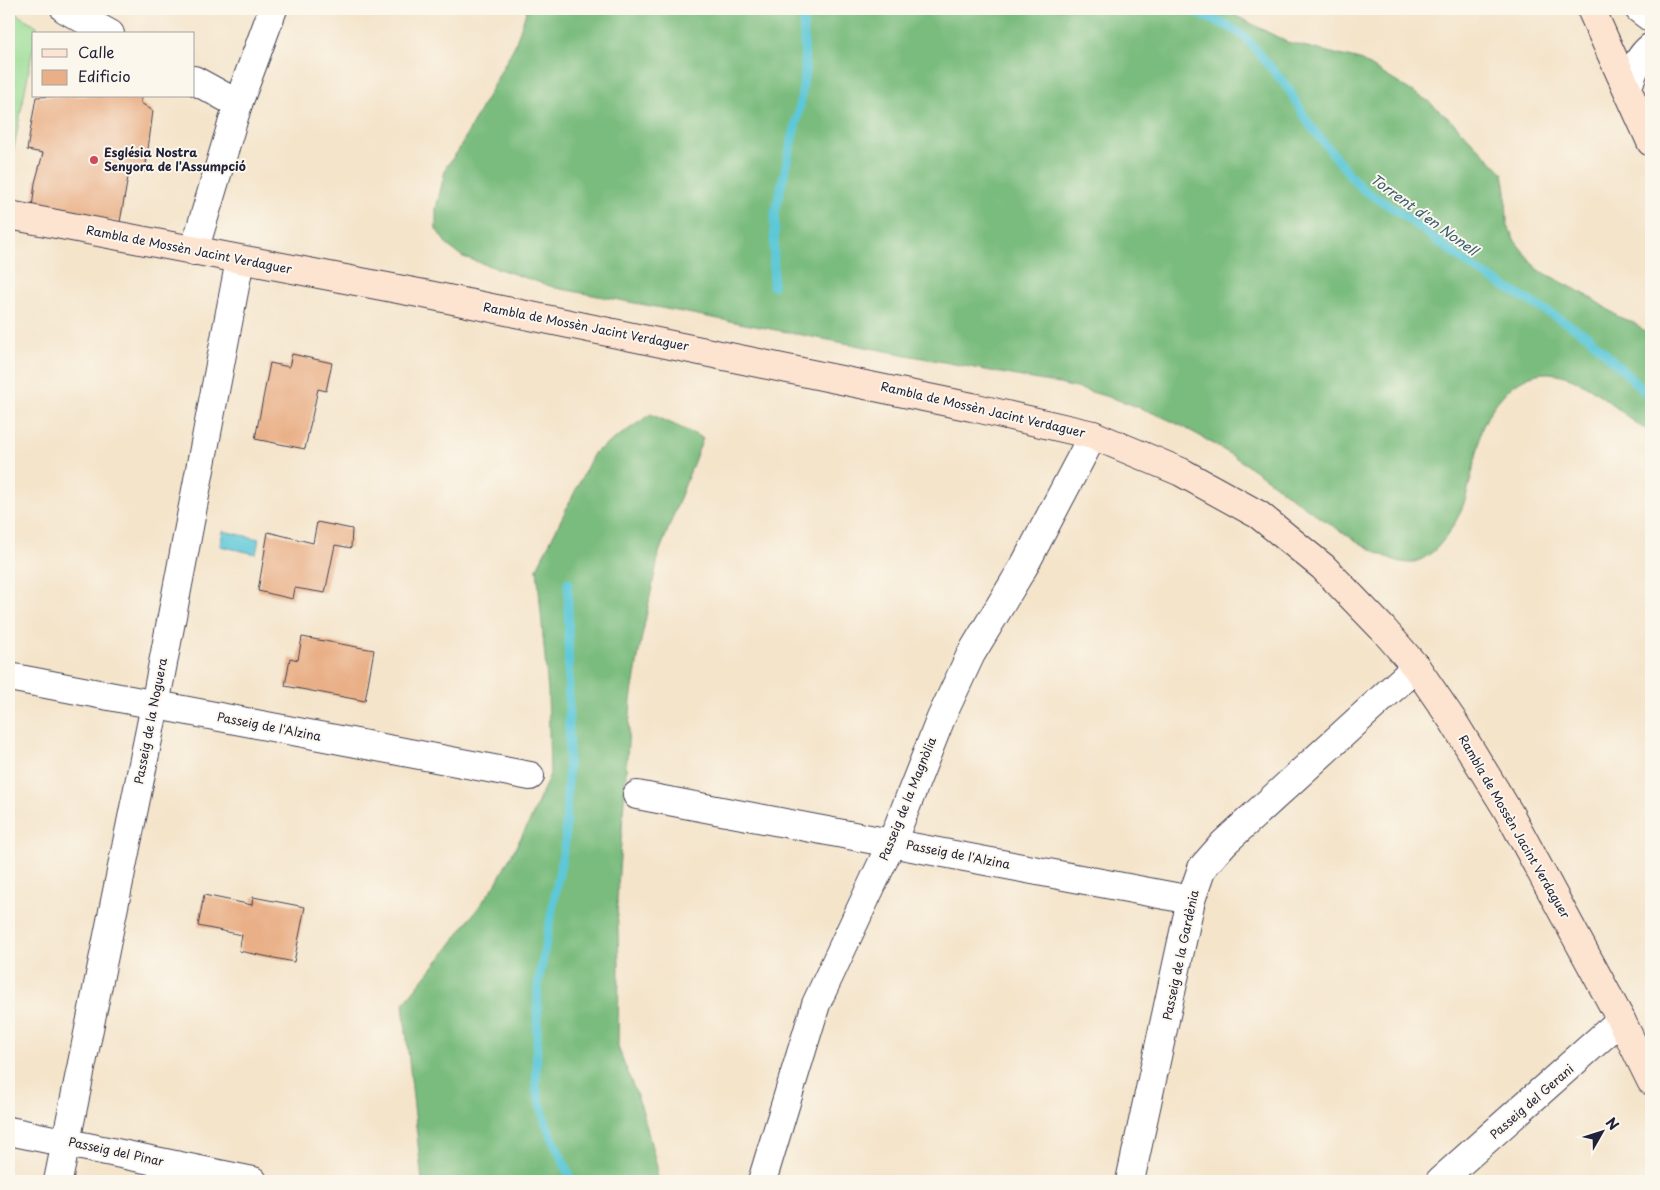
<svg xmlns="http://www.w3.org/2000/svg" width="1660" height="1190" font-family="'Playpen Sans',sans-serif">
<rect width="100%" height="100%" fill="#fbf7ec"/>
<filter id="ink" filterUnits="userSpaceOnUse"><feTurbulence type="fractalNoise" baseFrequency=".02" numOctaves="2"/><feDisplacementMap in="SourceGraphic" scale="10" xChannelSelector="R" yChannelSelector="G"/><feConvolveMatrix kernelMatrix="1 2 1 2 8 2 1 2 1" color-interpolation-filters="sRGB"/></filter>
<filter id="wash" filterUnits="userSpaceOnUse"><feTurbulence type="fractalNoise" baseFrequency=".0096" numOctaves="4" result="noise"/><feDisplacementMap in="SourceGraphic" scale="20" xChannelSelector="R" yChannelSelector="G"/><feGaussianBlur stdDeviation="1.12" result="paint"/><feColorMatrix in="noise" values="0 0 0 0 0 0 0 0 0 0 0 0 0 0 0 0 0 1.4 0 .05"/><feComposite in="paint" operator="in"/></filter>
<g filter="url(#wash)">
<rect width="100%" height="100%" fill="#f4e4ca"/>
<!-- green -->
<path fill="#99dc94" stroke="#5e7f68" d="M9,10L37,26L36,34H34V44L9,173Z"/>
<!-- forest -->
<g fill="#7abc7e" stroke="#4e6f5c">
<path d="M527,9H1223L1287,42L1360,60L1428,101L1455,124L1503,173L1506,191L1507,224L1515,241L1537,269L1588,296L1619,317L1634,323L1651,336V431C1635,426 1627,415 1613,405C1592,389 1565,368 1537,374C1512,380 1493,403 1483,426C1480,431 1480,439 1479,445C1474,462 1471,480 1466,497C1460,516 1449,536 1435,550C1429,555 1419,562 1411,563C1377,565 1281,488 1250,467C1234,456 1217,446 1200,436C1157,411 1108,395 1059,384L556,288L463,257L448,246L436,229V209L446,167L458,151L515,45Z"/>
<path d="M651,414L703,438L659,553L640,646L631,700L617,900L619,964L618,1047L642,1109L657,1167L658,1181H422L403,1004L449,947L495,885L530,821L550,774L548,692L537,568L594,453Z"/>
</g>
<!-- water -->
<path fill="#5dc8d8" stroke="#40758a" d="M223,531L259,539L256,554L220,546Z"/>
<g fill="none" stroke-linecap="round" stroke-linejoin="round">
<!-- stream -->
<g stroke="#5dc8d8" stroke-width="9">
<path d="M1186,9L1228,26L1245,37L1288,88L1309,124L1353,179L1365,191L1399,212L1472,267L1588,336L1651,398"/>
<path d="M773,286L775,213L800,106L805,71L803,9"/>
<path d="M568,582L569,748L565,843L538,984L536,1088L546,1124L572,1181"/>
</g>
</g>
<g id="blocks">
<!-- building -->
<g fill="#e9af86">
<path d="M56,96H141V103L153,111L145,172L130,166L120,222L32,208L35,183L43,153L27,150L36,97Z"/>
<path d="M292,354L332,363L326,391L318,389L305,449L255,439L270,363L289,367Z"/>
<path d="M317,522L352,529L351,548L335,545L325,593L295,588L293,599L258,591L268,532L313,543Z"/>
<path d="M302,637L374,650L365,701L285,686L290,658L298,660Z"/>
<path d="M204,895L252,905L253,897L305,907L294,962L239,951L242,935L198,926Z"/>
</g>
</g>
</g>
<g filter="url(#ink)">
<use href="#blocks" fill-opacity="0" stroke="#423f50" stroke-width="1"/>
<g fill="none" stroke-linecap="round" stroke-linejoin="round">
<!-- street casing -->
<g stroke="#423f50" stroke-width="30">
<g id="street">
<path d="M65,9L110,34"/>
<path d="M1639,9L1651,18"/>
<path d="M194,80L238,104"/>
<path d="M1628,88C1632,73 1638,57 1651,47"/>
<path d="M194,251L238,104L273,9"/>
<path d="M9,677L530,776"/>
<path d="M637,795L1191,900"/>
<path d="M9,1131L253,1181"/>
<path d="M58,1181L155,705L240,260"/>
<path d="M762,1181L816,1004L892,842L941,718L971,654L1024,566L1093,435"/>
<path d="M1130,1181L1191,900L1202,868L1224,843L1416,667"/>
<path d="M1440,1181L1621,1020"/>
</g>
</g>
<!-- secondary casing -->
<g stroke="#423f50" stroke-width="30">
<g id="secondary">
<path d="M1591,9L1651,142"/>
<path d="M9,215L424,294L972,407L1093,435L1181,472L1259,515L1323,567L1383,629L1416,667L1453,721L1508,811L1621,1020L1651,1081"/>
</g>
</g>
<!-- street -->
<use href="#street" stroke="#fff" stroke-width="28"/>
<!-- secondary -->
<use href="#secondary" stroke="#fde4d1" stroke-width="28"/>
</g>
</g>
<!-- markers -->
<circle fill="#d1495b" stroke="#fbf7ec" stroke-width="2" cx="94" cy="160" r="5"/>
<g text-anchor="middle" stroke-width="4" stroke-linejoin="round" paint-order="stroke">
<!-- poi labels -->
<g font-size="12" font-weight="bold" fill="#22223b" stroke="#fbf7ec" text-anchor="start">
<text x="104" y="157">Església Nostra<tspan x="104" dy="14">Senyora de l'Assumpció</tspan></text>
</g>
<!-- street labels -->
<g font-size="12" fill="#22223b" stroke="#fbf7ec">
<text transform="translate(189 250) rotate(11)" y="4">Rambla de Mossèn Jacint Verdaguer</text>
<text transform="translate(586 327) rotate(11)" y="4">Rambla de Mossèn Jacint Verdaguer</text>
<text transform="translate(983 410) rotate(13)" y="4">Rambla de Mossèn Jacint Verdaguer</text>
<text transform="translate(151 721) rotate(-79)" y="4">Passeig de la Noguera</text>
<text transform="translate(269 727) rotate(11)" y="4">Passeig de l'Alzina</text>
<text transform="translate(908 799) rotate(-68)" y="4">Passeig de la Magnòlia</text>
<text transform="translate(1514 827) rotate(60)" y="4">Rambla de Mossèn Jacint Verdaguer</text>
<text transform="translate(958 855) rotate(11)" y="4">Passeig de l'Alzina</text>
<text transform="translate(1181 955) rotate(-78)" y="4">Passeig de la Gardènia</text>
<text transform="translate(1532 1102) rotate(-41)" y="4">Passeig del Gerani</text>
<text transform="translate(116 1152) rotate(12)" y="4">Passeig del Pinar</text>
</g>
<!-- water labels -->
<g font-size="14" font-style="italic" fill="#375c72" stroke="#fbf7ec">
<text transform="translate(1424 215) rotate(36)" y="5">Torrent d'en Nonell</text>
</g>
</g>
<!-- margin -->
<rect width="1660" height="1190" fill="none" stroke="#fbf7ec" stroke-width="30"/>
<!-- legend -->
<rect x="32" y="32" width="162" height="65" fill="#fbf7ec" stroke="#a4a2a5"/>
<rect x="42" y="49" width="25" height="8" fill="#fde4d1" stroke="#a4a2a5"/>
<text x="78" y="58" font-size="15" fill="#22223b">Calle</text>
<rect x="42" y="70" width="25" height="15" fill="#e9af86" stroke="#a4a2a5"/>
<text x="78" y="82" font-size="15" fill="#22223b">Edificio</text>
<!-- north arrow -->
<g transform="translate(1602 1132) rotate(51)" stroke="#fbf7ec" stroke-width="4" paint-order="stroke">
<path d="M0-4L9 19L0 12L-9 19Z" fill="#22223b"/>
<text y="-8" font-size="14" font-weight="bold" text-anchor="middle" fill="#22223b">N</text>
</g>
</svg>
